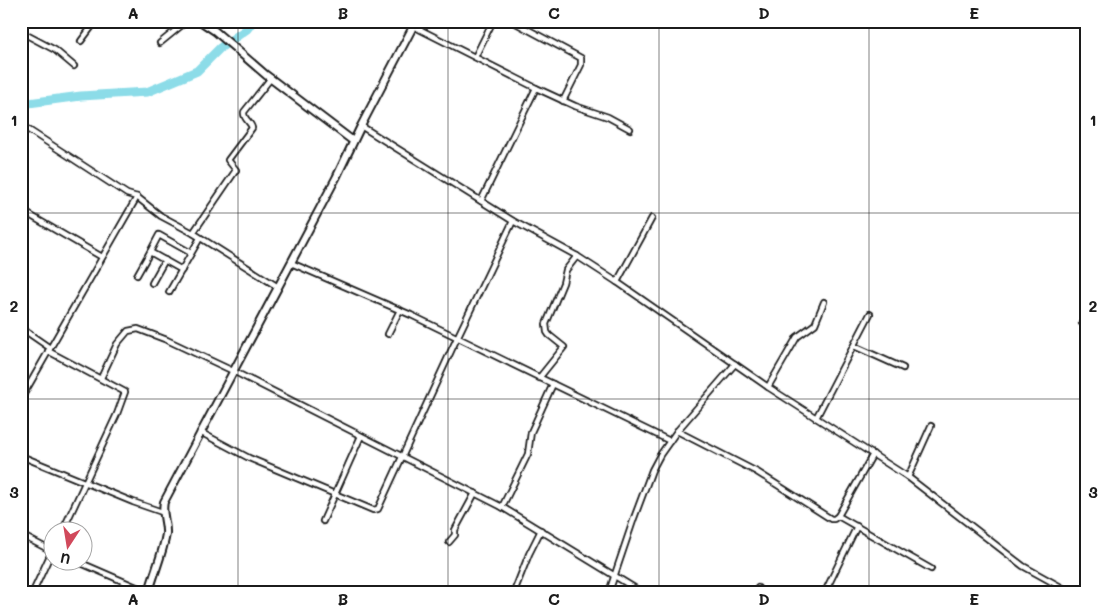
<svg xmlns="http://www.w3.org/2000/svg" width="1107" height="613" font-family="Mali,sans-serif">
<rect width="100%" height="100%" fill="#fff"/>
<filter id="ink" filterUnits="userSpaceOnUse"><feTurbulence type="fractalNoise" baseFrequency=".02" numOctaves="2"/><feDisplacementMap in="SourceGraphic" scale="10" xChannelSelector="R" yChannelSelector="G"/><feConvolveMatrix kernelMatrix="1 2 1 2 8 2 1 2 1" color-interpolation-filters="sRGB"/></filter>
<g filter="url(#ink)">
<g fill="none" stroke-linecap="round" stroke-linejoin="round">
<!-- river -->
<path stroke="#8cdce8" stroke-width="9" d="M21,104L81,96L147,92L197,71L220,48L247,29L253,21"/>
<!-- street casing -->
<g stroke="#1c1c1c" stroke-width="8">
<g id="street">
<path d="M512,21L581,58V65L563,101"/>
<path d="M413,26L536,88L575,106L608,117L630,129"/>
<path d="M21,32L55,50L74,66"/>
<path d="M21,32L26,21"/>
<path d="M81,41L96,21"/>
<path d="M160,43L187,21"/>
<path d="M475,57L493,21"/>
<path d="M21,125L127,194L137,197L21,399"/>
<path d="M361,126L513,221L577,256L617,282L768,387L908,477L1023,566L1070,592"/>
<path d="M137,197L161,216L193,233L278,287"/>
<path d="M481,201L536,88"/>
<path d="M21,210L102,257"/>
<path d="M193,233L236,170L228,160L252,128C251,122 243,119 244,112L271,78"/>
<path d="M150,252L159,235L191,253"/>
<path d="M291,263L411,315L670,441"/>
<path d="M137,275L150,252L182,270"/>
<path d="M617,282L652,218"/>
<path d="M152,283L165,260"/>
<path d="M169,292L200,238"/>
<path d="M1082,323L1086,325"/>
<path d="M21,328L50,348"/>
<path d="M388,334L400,310"/>
<path d="M854,346L903,368"/>
<path d="M48,351L125,392L117,414L63,530"/>
<path d="M101,378L117,344L128,331L138,329L167,340L233,371L502,507L641,592"/>
<path d="M539,378L564,347L549,335L547,332L546,324L563,283L566,270L577,256"/>
<path d="M768,387L797,337L815,324L824,302"/>
<path d="M816,418L870,314"/>
<path d="M677,431L757,472L831,519H834L838,516L873,454"/>
<path d="M200,432L249,458L373,510L378,509L457,338L513,221"/>
<path d="M21,456L133,502L162,512"/>
<path d="M908,477L931,426"/>
<path d="M502,507L528,454L531,432L553,384"/>
<path d="M838,516L931,569"/>
<path d="M323,521L361,436"/>
<path d="M21,535L52,551L33,592"/>
<path d="M449,542L455,535V530L475,493"/>
<path d="M74,560L148,592"/>
<path d="M514,592L529,554L541,530"/>
<path d="M609,592L634,518L652,470L660,455L677,431L735,364"/>
<path d="M755,592L758,588"/>
<path d="M825,592L857,526"/>
</g>
</g>
<!-- secondary casing -->
<g stroke="#1c1c1c" stroke-width="10">
<g id="secondary">
<path d="M200,21L215,31L266,75L353,141"/>
<path d="M149,592C154,573 163,553 166,534C167,523 161,513 164,502L336,178L361,126L416,21"/>
</g>
</g>
<!-- street -->
<use href="#street" stroke="#fff" stroke-width="4.5"/>
<!-- secondary -->
<use href="#secondary" stroke="#fff" stroke-width="6"/>
</g>
</g>
<!-- grid -->
<path fill="none" stroke="#1c1c1c" stroke-width="1" stroke-opacity="0.55" d="M238,21V592M448,21V592M659,21V592M869,21V592M21,213H1086M21,399H1086"/>
<!-- margin -->
<rect width="1107" height="613" fill="none" stroke="#fff" stroke-width="55"/>
<!-- north arrow -->
<g transform="translate(68 546) rotate(192)"><circle r="24" fill="#ffffff" stroke="#a4a4a4"/>
<path d="M0-4L9 19L0 12L-9 19Z" fill="#d1495b"/>
<text y="-8" font-size="14" font-weight="bold" text-anchor="middle" fill="#1c1c1c">U</text>
</g>
<rect x="28" y="28" width="1052" height="558" fill="none" stroke="#1c1c1c" stroke-width="2"/>
<g font-size="16" text-anchor="middle" font-weight="bold" fill="#1c1c1c">
<text x="133" y="19">A</text>
<text x="343" y="19">B</text>
<text x="554" y="19">C</text>
<text x="764" y="19">D</text>
<text x="974" y="19">E</text>
<text x="14" y="126">1</text>
<text x="1093" y="126">1</text>
<text x="14" y="312">2</text>
<text x="1093" y="312">2</text>
<text x="14" y="498">3</text>
<text x="1093" y="498">3</text>
<text x="133" y="605">A</text>
<text x="343" y="605">B</text>
<text x="554" y="605">C</text>
<text x="764" y="605">D</text>
<text x="974" y="605">E</text>
</g>
</svg>
